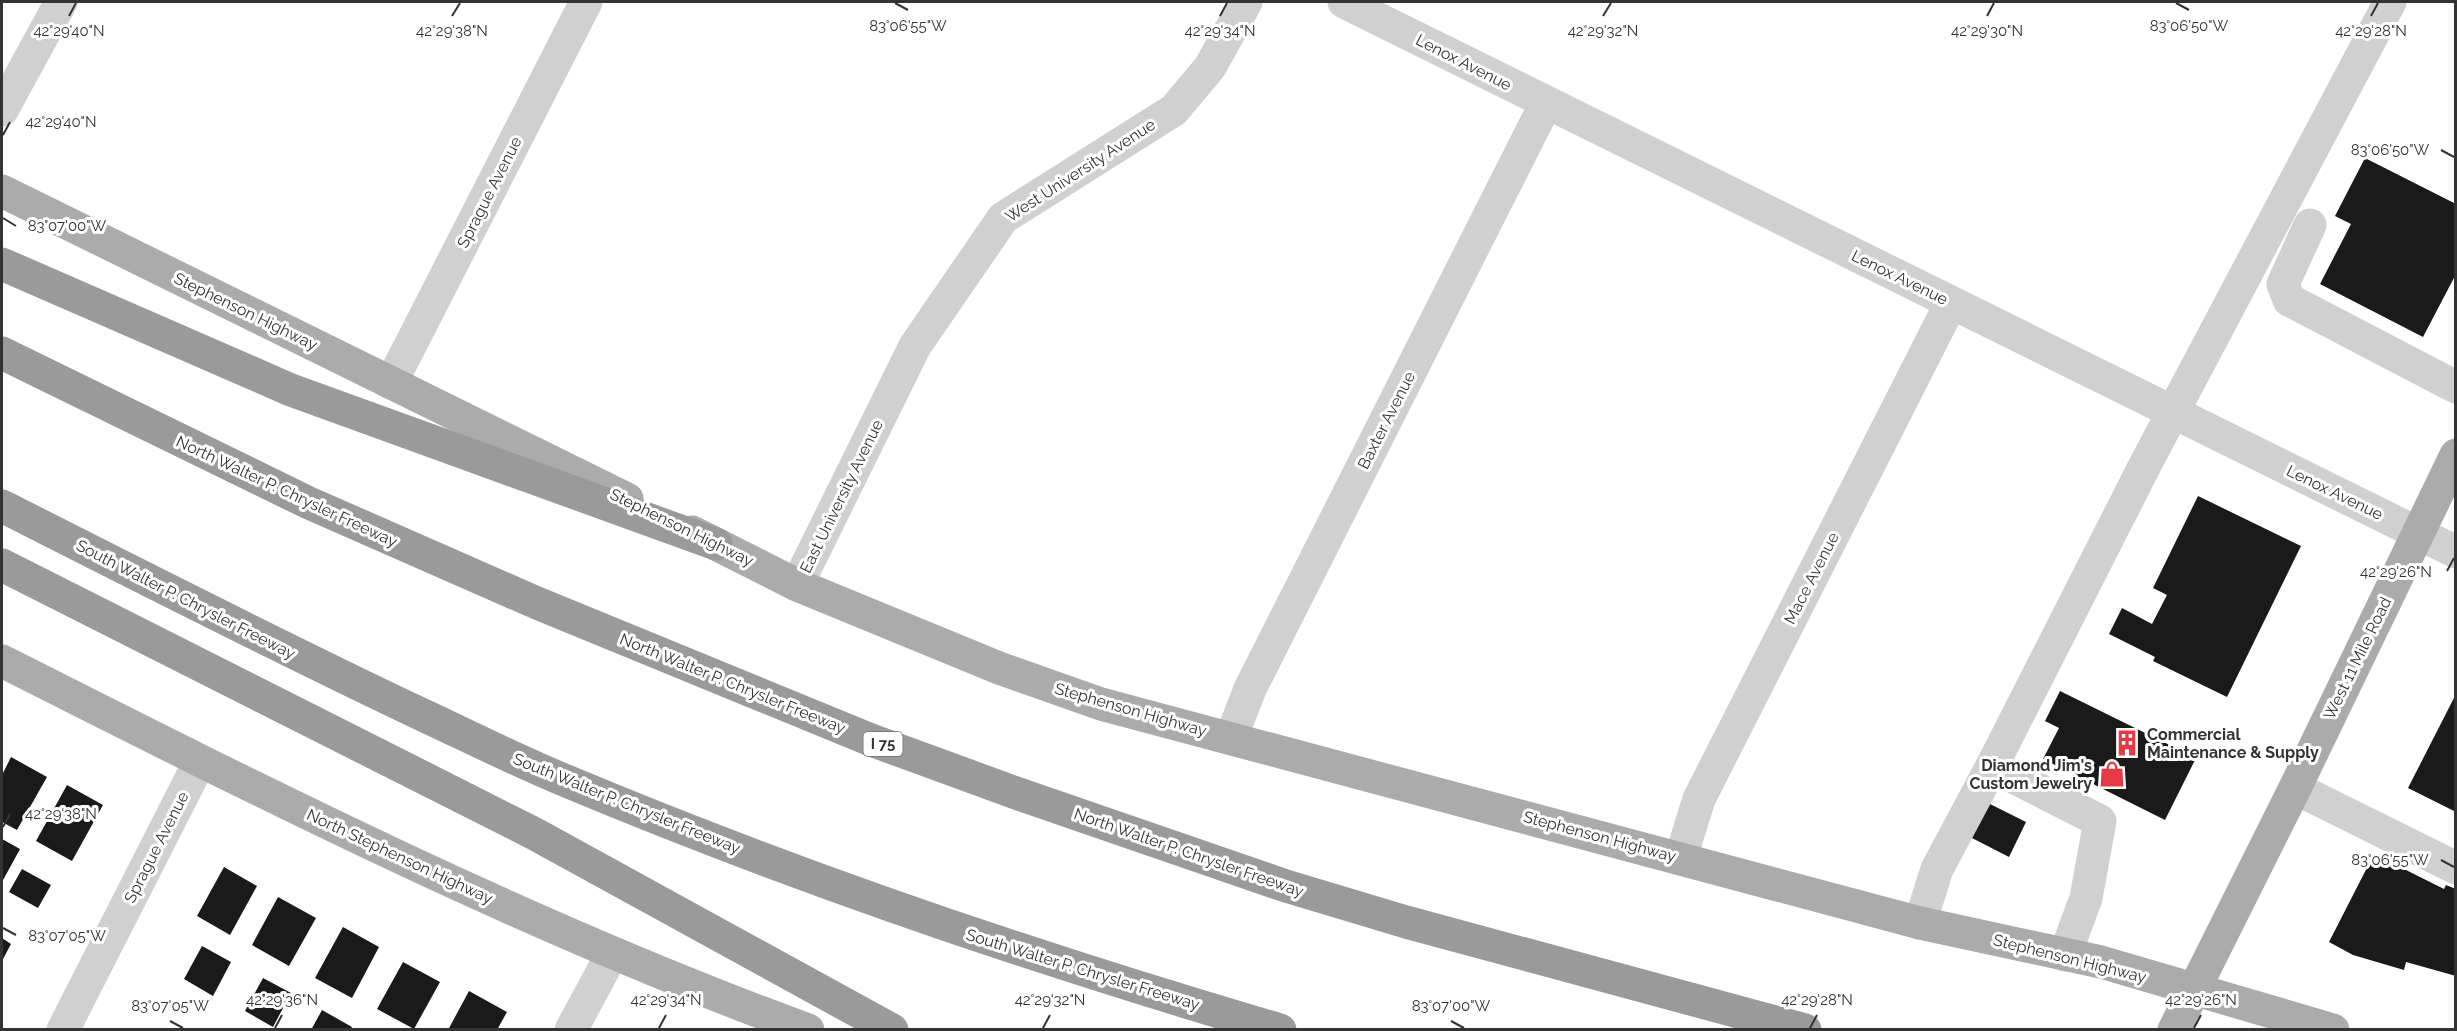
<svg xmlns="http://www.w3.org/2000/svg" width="2457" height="1031" font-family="Raleway,sans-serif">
<rect width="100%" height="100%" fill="#fff"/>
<!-- building -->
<g fill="#1a1a1a">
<path d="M2365,158L2456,204V274L2423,337L2320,284L2351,224L2335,216Z"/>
<path d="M2198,496L2301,546L2227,697L2153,661L2155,657L2109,634L2122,608L2152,624L2167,595L2153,588Z"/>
<path d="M2060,691L2196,758L2165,820L2043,759L2059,728L2045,721Z"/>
<path d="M2456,694V812L2408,788Z"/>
<path d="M11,757L47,777L17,830L2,822V775Z"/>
<path d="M67,785L103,805L72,861L36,841Z"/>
<path d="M1988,803L2026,822L2009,857L1970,837Z"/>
<path d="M2,839L20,849L2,882Z"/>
<path d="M2374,854L2444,889L2446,885L2456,889V976L2406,962L2404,970L2353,955L2329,942Z"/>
<path d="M224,867L257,886L230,935L197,916Z"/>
<path d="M22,869L51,885L38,908L9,892Z"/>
<path d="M278,897L316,918L289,966L252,945Z"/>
<path d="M343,927L379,947L352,998L315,978Z"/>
<path d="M2,938L11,944L2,961Z"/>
<path d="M202,946L231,962L213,996L184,979Z"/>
<path d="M403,962L440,982L414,1029L377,1009Z"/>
<path d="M263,978L291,993L273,1027L245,1011Z"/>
<path d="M469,991L507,1012L497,1030H448Z"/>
<path d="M322,1010L352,1027L350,1030H311Z"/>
</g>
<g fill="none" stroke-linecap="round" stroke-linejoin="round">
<!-- minor -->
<g stroke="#d0d0d0" stroke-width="33">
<path d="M1344,2L2456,552"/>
<path d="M2,110L61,2"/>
<path d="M2310,225L2283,284L2289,300L2456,387"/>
<path d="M391,383L586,2"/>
<path d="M797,585L915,346L1003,218L1174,110L1210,67L1246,2"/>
<path d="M1231,738L1250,689L1546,103"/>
<path d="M1992,766L2100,821L2086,898L2065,955"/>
<path d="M2295,788L2456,868"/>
<path d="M1681,857L1699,799L1951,303"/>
<path d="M1920,923L1937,869L1992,766L2145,465L2390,2"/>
<path d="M63,1030L200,761"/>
<path d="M571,1030L612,954"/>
</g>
<!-- major -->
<g stroke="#ababab" stroke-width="33">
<path d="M2,191L627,499"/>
<path d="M692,532L797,585L999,668L1101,704L1920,923L2101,962L2333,1030"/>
<path d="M2,661C265,794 530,928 808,1030"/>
<path d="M2174,1030L2295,788L2456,455"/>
</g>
<!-- highway -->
<g stroke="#9a9a9a" stroke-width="33">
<path d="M2,264L291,390L716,544"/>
<path d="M2,353L309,503L537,603L871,740L1016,793L1286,886L1406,922L1805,1030"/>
<path d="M2,506C142,577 283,649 425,716C472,738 518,761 564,780C798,878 1037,959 1280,1030"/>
<path d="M2,565L535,834L892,1030"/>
</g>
</g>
<!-- ticks -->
<path fill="none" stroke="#333" stroke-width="2" d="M895,3L908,10M2176,3L2189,10M69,16L76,3M452,16L460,3M1220,16L1227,3M1603,16L1611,3M1987,16L1994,3M2371,16L2378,3M3,135L10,122M2441,150L2454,157M3,218L16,226M2447,571L2454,558M3,827L10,814M2441,860L2454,867M3,928L16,935M170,1021L183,1028M1451,1021L1464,1028M275,1028L282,1015M659,1028L666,1015M1043,1028L1050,1015M1810,1028L1817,1015M2194,1028L2201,1015"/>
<!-- icons -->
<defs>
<g id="building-bare" transform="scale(2.07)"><path d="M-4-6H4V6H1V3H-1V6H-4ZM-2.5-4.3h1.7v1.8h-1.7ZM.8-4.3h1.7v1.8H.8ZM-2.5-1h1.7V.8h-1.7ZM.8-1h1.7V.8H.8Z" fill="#e63946" stroke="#fff" stroke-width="2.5" paint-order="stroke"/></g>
<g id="shop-bare" transform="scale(2.07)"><path d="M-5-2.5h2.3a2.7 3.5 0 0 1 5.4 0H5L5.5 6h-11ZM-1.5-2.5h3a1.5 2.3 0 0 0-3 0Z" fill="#e63946" stroke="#fff" stroke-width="2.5" paint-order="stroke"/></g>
</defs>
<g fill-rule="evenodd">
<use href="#building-bare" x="2127" y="743"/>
<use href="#shop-bare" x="2112" y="774"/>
</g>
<g text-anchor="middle" stroke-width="6" stroke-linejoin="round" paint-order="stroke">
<!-- shield labels -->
<rect fill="#fff" stroke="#707070" stroke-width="1.5" x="863.5" y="732" width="39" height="24" rx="4.5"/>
<g font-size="15" font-weight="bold" fill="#333">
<text x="883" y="749">I 75</text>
</g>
<!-- street labels -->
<g font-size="16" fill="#333" stroke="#fff">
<text transform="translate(1464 62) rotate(27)" y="6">Lenox Avenue</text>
<text transform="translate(1080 170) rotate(-33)" y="6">West University Avenue</text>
<text transform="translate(489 192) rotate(-63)" y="6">Sprague Avenue</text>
<text transform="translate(1900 277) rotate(26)" y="6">Lenox Avenue</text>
<text transform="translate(246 311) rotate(26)" y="6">Stephenson Highway</text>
<text transform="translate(1386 420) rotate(-63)" y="6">Baxter Avenue</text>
<text transform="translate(287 491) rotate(25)" y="6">North Walter P. Chrysler Freeway</text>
<text transform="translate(2335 492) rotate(26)" y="6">Lenox Avenue</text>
<text transform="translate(841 496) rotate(-64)" y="6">East University Avenue</text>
<text transform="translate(682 527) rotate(26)" y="6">Stephenson Highway</text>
<text transform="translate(1811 578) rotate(-63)" y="6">Mace Avenue</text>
<text transform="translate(186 599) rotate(27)" y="6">South Walter P. Chrysler Freeway</text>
<text transform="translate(2357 658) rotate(-64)" y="6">West 11 Mile Road</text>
<text transform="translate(733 683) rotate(22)" y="6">North Walter P. Chrysler Freeway</text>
<text transform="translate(1131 709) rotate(16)" y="6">Stephenson Highway</text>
<text transform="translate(627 803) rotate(22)" y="6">South Walter P. Chrysler Freeway</text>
<text transform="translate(1600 836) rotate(15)" y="6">Stephenson Highway</text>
<text transform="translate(156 847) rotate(-63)" y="6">Sprague Avenue</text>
<text transform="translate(1189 852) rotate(19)" y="6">North Walter P. Chrysler Freeway</text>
<text transform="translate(400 856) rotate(25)" y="6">North Stephenson Highway</text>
<text transform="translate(2070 958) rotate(14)" y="6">Stephenson Highway</text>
<text transform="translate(1083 969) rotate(17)" y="6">South Walter P. Chrysler Freeway</text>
</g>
<!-- poi labels -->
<g font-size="16" font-weight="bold" fill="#333" stroke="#fff" text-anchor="start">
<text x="2147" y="740">Commercial<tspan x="2147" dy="18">Maintenance &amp; Supply</tspan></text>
<text x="2092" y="771" text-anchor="end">Diamond Jim's<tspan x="2092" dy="18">Custom Jewelry</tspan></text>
</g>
</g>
<g font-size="15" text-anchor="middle" fill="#333" stroke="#fff" stroke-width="6" stroke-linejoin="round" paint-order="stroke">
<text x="2189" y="31">83°06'50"W</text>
<text x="908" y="31">83°06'55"W</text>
<text x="69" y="36">42°29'40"N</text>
<text x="452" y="36">42°29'38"N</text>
<text x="1220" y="36">42°29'34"N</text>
<text x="1603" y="36">42°29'32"N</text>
<text x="1987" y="36">42°29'30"N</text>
<text x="2371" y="36">42°29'28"N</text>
<text x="61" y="127">42°29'40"N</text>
<text x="2390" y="155">83°06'50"W</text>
<text x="67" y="231">83°07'00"W</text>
<text x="2396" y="577">42°29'26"N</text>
<text x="61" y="819">42°29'38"N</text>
<text x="2390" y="865">83°06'55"W</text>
<text x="67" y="941">83°07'05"W</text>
<text x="282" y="1005">42°29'36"N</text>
<text x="666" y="1005">42°29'34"N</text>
<text x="1050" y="1005">42°29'32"N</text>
<text x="1817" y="1005">42°29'28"N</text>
<text x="2201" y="1005">42°29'26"N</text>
<text x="170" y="1011">83°07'05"W</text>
<text x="1451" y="1011">83°07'00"W</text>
</g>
<!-- border -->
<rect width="2457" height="1031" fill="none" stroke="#333333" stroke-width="6"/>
</svg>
